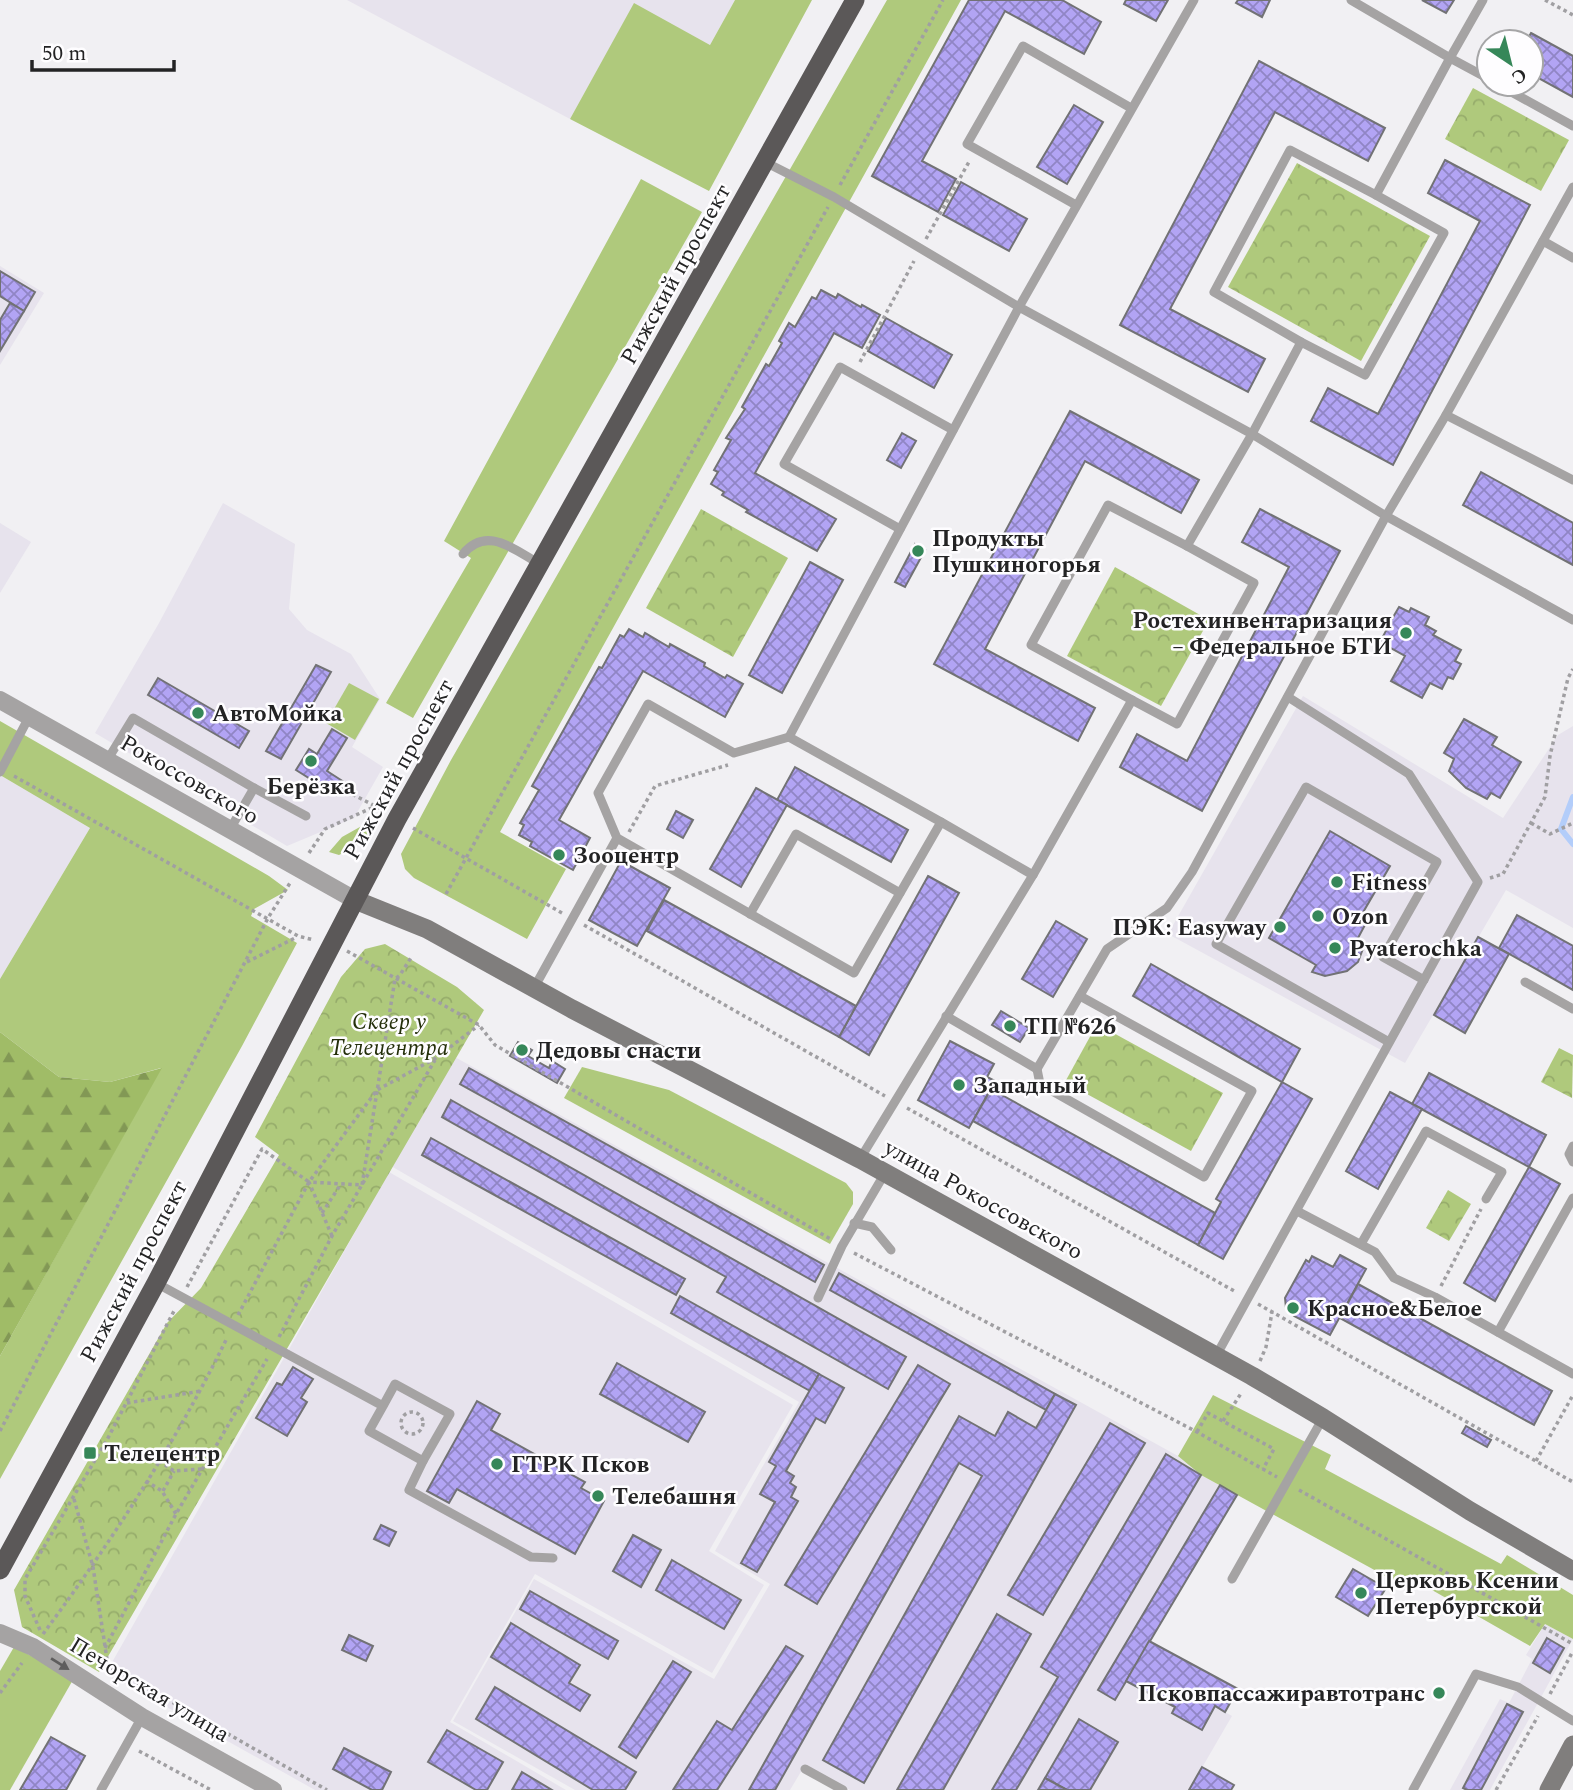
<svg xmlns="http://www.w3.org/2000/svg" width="1573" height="1790" font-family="Spectral,serif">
<defs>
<pattern id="forest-firs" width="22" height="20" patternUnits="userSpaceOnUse" patternTransform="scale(1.75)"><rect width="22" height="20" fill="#a0bc67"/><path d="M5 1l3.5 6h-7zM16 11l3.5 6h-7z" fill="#829855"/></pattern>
<pattern id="park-crowns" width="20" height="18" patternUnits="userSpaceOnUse" patternTransform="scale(1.75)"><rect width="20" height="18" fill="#afc97c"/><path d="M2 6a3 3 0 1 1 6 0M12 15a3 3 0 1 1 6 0" fill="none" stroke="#96ac6b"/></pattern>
<pattern id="building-cross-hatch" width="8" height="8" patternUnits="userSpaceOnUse" patternTransform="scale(1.75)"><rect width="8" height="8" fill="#b2a4f4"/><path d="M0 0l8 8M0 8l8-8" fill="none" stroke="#9085c5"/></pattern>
</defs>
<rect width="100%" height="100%" fill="#f1f0f3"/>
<!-- built -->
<g fill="#e7e3ed">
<path d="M347,0H735L710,45L634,4L570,119Z"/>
<path d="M0,266L44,293L0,365Z"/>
<path d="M223,503L295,544L289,609L307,630L351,654L380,699L352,747L383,767L354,818L287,846L95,733L159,623Z"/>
<path d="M0,523L31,542L0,593Z"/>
<path d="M1303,696L1503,818L1558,735L1573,726V928L1506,890L1405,1063L1168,934Z"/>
<path d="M0,775L90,828L0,979Z"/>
<path d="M453,1056L1178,1456L1201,1475L1237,1495L1150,1641L1238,1689L1225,1712L1232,1716L1189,1790H1038L1045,1777L1037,1790H850L805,1765L790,1790H575L453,1721L534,1579L714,1679L770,1584L715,1551L799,1402L391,1166Z"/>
<path d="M389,1172L793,1405L709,1551L764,1585L712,1673L535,1574L450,1722L566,1790H315L106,1673Z"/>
<path d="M1545,1624L1573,1639L1490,1790H1450L1500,1699L1509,1703L1532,1659L1526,1655Z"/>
</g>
<!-- grass -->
<g fill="#afc97c">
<path d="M735,0H812L709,191L570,119L634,3L710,45Z"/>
<path d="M887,0H961L500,832L566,869L527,939L414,878L405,869L401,854L451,760Z"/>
<path d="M641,179L702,212L413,718L386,703L471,558L444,541Z"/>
<path d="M349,683L379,699L355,740L326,723Z"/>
<path d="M0,721L269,876L288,890L254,909L251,916L297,943L242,1046L0,1479V1356L161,1068L110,1082L59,1077L0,1032V979L90,828L0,775Z"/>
<path d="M367,823L373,827C367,842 352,848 339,855L329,852L342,837Z"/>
<path d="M582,1067L669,1090L846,1183L853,1192V1204L830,1244L564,1098Z"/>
<path d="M1213,1395L1331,1455L1325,1469L1501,1564L1507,1555L1573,1595V1639L1545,1624L1530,1646L1425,1586L1400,1584L1201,1475L1178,1456Z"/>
<path d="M14,1647L74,1678L10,1790H0V1671Z"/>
</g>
<!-- forest -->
<path fill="url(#forest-firs)" d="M0,1032L59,1077L110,1082L162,1068L0,1356Z"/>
<!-- park -->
<g fill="url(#park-crowns)">
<path d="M1473,88L1569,140L1541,191L1445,139Z"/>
<path d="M1297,163L1430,236L1361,361L1228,287Z"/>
<path d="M701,509L788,558L733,657L646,608Z"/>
<path d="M1115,567L1209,620L1161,706L1067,656Z"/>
<path d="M385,944L457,987L484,1010L99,1672L22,1627L14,1590L167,1323L201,1288L279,1155L255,1137L341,977L365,949Z"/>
<path d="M1097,1024L1223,1093L1191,1151L1065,1082Z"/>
<path d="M1559,1048L1573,1055L1572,1098L1541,1082Z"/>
<path d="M1448,1190L1471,1204L1449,1241L1426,1228Z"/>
</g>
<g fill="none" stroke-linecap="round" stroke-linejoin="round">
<!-- stream -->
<path stroke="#b3cdfa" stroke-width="6" d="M1573,797L1561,829L1573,844"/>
</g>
<!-- building -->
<g fill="url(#building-cross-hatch)" stroke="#727275" stroke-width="2">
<path d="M969,0H1062L1101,22L1084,54L1005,11L922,161L956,179L938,212L872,176Z"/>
<path d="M1126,0H1168L1156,21L1124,4Z"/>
<path d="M1238,0H1270L1262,17L1236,3Z"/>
<path d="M1422,0H1454L1446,13Z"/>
<path d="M1531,33L1573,56V97L1531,74V42H1526Z"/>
<path d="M1259,61L1385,128L1368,161L1275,112L1170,309L1265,359L1248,392L1120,325Z"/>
<path d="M1074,105L1103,122L1067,184L1037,167Z"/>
<path d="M1445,160L1530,205L1393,465L1311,421L1328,388L1378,414L1480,221L1428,193Z"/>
<path d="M961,182L1027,219L1009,251L943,215Z"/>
<path d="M0,271L35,292L24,311L0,296Z"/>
<path d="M821,290L836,298L838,294L861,307L862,305L880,315L862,348L834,333L755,473L836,519L817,551L746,512L748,510L722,495L724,492L711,484L718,472L714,470L731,440L726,438L745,409L742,407L766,364L769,366L782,343L779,341L789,323L795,327L812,297L816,299Z"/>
<path d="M10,303L24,311L0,351V320Z"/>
<path d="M886,318L952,355L934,388L868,351Z"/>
<path d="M1070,411L1199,480L1181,513L1085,461L985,649L1095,708L1078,741L934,664Z"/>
<path d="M902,433L916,441L901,468L887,460Z"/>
<path d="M1481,472L1573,523V565L1463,505Z"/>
<path d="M1260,509L1340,551L1202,811L1120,767L1137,734L1187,761L1289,567L1242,542Z"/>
<path d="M915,544L925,550L905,587L895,582Z"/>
<path d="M810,562L843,580L782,693L749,675Z"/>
<path d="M1399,607L1409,612L1411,608L1429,617L1425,625L1436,631L1433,635L1461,650L1455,661L1461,664L1453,679L1448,677L1442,689L1430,683L1422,698L1391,681L1405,656L1380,642L1387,629L1380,625L1385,616L1392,619Z"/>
<path d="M629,629L643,637L645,633L669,647L670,644L705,663L704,666L725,678L727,675L743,684L725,717L643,671L559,820L590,838L573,870L530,846L532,842L519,835L524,825L520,823L539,790L532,786L599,667L602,668L620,635L624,637Z"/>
<path d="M316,665L331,672L281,759L266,751Z"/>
<path d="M158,678L249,731L239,748L148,695Z"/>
<path d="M1464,719L1497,737L1492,745L1521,762L1500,798L1491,793L1487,799L1466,788L1449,771L1454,759L1444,753Z"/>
<path d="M332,729L347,738L327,771L344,782L336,795L296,770L309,749L317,754Z"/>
<path d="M795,767L908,830L891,862L777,800Z"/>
<path d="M756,788L787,805L741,887L710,869Z"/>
<path d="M676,811L693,820L683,838L667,829Z"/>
<path d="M1330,831L1390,866L1358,921L1365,925L1358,938L1365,943L1358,962L1347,971L1325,976L1312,972L1316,965L1269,938Z"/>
<path d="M621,861L670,888L637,946L589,920Z"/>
<path d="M928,876L959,893L869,1055L839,1037Z"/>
<path d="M664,900L856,1006L839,1037L647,931Z"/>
<path d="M1517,915L1573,946V990L1499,948Z"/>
<path d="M1056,921L1087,939L1053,997L1022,979Z"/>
<path d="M1478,937L1509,954L1465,1033L1434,1015Z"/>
<path d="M1151,964L1300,1049L1282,1082L1133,996Z"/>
<path d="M1001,1011L1029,1028L1020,1042L992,1025Z"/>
<path d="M950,1041L994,1064L987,1077L995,1081L969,1128L918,1100Z"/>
<path d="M518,1042L532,1050L528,1056L549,1068L552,1061L565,1069L557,1083L510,1056Z"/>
<path d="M469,1068L824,1265L815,1282L460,1084Z"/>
<path d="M1429,1073L1546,1135L1529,1167L1412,1104Z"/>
<path d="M1282,1082L1312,1099L1223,1259L1198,1245L1221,1202L1216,1199Z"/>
<path d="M991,1089L1215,1213L1198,1245L973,1121Z"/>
<path d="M1390,1092L1422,1109L1378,1189L1346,1171Z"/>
<path d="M451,1100L906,1357L888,1389L717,1292L726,1277L442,1117Z"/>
<path d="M431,1138L685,1279L676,1295L422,1155Z"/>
<path d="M1529,1167L1560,1184L1495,1301L1464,1283Z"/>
<path d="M1340,1255L1366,1269L1330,1335L1294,1316L1286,1308L1285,1298L1306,1260L1309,1262L1312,1256L1333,1267Z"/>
<path d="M839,1273L1055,1394L1046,1410L830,1290Z"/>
<path d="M1358,1284L1552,1391L1534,1425L1340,1318Z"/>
<path d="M680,1296L819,1374L810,1391L671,1313Z"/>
<path d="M617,1363L705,1412L688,1442L600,1394Z"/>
<path d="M918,1365L950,1384L817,1604L785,1585Z"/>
<path d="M293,1367L313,1379L301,1398L307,1402L287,1436L256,1418L277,1383L282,1385Z"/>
<path d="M819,1374L844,1388L825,1423L816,1418L786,1471L794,1476L790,1483L796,1487L791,1497L798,1501L757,1572L741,1563L775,1502L760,1494L776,1466L769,1462Z"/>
<path d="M1055,1394L1076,1405L864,1783L823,1760L982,1476L959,1463L775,1790H749L959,1416L995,1436L1008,1412L1036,1428Z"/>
<path d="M477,1401L500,1414L491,1430L585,1482L581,1488L604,1501L575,1554L457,1489L449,1503L427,1491Z"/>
<path d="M1110,1423L1145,1443L1043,1615L1008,1595Z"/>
<path d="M1466,1426L1491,1440L1487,1447L1462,1433Z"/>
<path d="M1166,1454L1201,1475L1016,1790H992L1058,1677L1041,1667Z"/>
<path d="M1220,1485L1237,1495L1115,1700L1098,1690Z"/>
<path d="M381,1525L396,1532L389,1546L374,1539Z"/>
<path d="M633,1535L661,1550L641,1587L613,1571Z"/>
<path d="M672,1560L741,1600L724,1629L656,1590Z"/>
<path d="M1353,1569L1386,1588L1368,1616L1336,1597Z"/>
<path d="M530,1591L618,1641L608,1659L520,1609Z"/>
<path d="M997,1614L1031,1634L943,1790H897Z"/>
<path d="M511,1623L580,1665L569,1683L590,1695L580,1711L491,1657Z"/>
<path d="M349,1635L373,1646L366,1661L342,1650Z"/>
<path d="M1547,1638L1564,1648L1550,1673L1533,1663Z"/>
<path d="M1149,1641L1238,1689L1225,1712L1215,1706L1202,1730L1172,1713L1175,1707L1126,1681Z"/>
<path d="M786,1646L803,1656L717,1790H673L717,1721L732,1730Z"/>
<path d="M673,1661L691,1672L636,1758L619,1747Z"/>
<path d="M495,1687L636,1772L625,1790H593L476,1719Z"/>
<path d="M1507,1704L1523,1712L1481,1790H1467L1463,1788Z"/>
<path d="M1079,1719L1118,1742L1090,1790H1067L1045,1778Z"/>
<path d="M447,1730L503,1762L487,1790H476L428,1762Z"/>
<path d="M51,1737L85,1756L66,1790H20Z"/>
<path d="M344,1748L391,1772L382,1790H372L333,1769Z"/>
<path d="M1202,1767L1234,1785L1231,1790H1189Z"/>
<path d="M522,1772L552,1790H512Z"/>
<path d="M1045,1778L1067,1790H1038Z"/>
</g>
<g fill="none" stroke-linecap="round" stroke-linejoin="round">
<!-- path -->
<g stroke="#a09fa2" stroke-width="3.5" stroke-dasharray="3.5 3.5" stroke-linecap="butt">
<path d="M1545,0L1573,15"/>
<path d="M840,185L943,0"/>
<path d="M926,239L970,160"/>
<path d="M860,362L914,261"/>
<path d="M14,776L298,936L314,940"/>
<path d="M340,788L383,810"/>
<path d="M1531,823L1550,834L1573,823"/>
<path d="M413,828L562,913"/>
<path d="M629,832L655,786L728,765"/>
<path d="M309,853L325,829L376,806"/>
<path d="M1490,878L1503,874L1545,797L1550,756L1568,678L1573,669"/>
<path d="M446,894L828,207"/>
<path d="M584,925L885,1096"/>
<path d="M347,951L479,1025L495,1045L832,1240"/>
<path d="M247,962L297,937"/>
<path d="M907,1108L1236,1292"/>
<path d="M322,1213L341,1184"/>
<path d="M332,1236L309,1182L362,1185L395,979L400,975L412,956"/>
<path d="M854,1253L1197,1432L1277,1477"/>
<path d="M1441,1286L1481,1209"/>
<path d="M187,1287L262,1149L309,1182"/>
<path d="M1258,1304L1573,1482"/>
<path d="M238,1315L309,1182L377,1090L436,1058L479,1025"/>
<path d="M279,1337L332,1236L435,1060"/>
<path d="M1260,1361L1266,1347L1272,1312"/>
<path d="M127,1403L201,1391"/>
<circle cx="412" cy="1423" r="11"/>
<path d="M1223,1421L1242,1392"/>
<path d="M0,1431L268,918L290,883"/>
<path d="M1197,1432L1208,1413L1274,1449L1263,1469"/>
<path d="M159,1461L174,1471L203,1469"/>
<path d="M1536,1461L1573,1395"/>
<path d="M146,1481L162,1491L176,1514"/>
<path d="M1299,1490L1573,1644"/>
<path d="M163,1491L174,1471"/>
<path d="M74,1499L93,1567L108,1666L327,1790"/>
<path d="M40,1630L25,1596V1579L108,1438L175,1309"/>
<path d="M43,1634C112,1541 176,1442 227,1338"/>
<path d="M105,1648L176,1514L267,1359"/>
<path d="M0,1693L22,1663"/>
<path d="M1550,1694L1573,1651"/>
<path d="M139,1751L211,1790"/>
<path d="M1496,1790L1538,1716"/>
</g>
<!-- service -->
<g stroke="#a5a3a3" stroke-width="9">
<path d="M1351,0L1450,58L1483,0"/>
<path d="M1489,79L1450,58L1376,195L1444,233L1365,375L1301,342L1252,434L1386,516L1446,415L1573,187"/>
<path d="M1497,84L1573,126"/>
<path d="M765,162L834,197L1019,307L1252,434L1187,546L1254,583L1177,724L1132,700L1033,875"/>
<path d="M1076,205L967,144L1023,46L1131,108"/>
<path d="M1543,241L1573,258"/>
<path d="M1301,342L1214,292L1290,150L1376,195"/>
<path d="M1446,415L1573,480"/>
<path d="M900,529L784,464L840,367L953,430"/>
<path d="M463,554C487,525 514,550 540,564"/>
<path d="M1132,700L1031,645L1108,505L1187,546"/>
<path d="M789,737L1019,307L1194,0"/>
<path d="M108,759L133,718L254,788L229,831"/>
<path d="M0,772L29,717"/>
<path d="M254,788L306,816"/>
<path d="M750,914L796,834L900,893"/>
<path d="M1525,982L1573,1009"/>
<path d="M534,988L617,838L854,973L941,822L789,737L734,753L648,704L598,793L617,838"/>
<path d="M946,1016L1037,1069L1107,949L1167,908L1192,872L1386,516L1573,620"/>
<path d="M1389,1042L1216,944L1306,787L1437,862L1383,957L1424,980"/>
<path d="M1037,1069L1040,1084L1204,1177L1252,1091L1080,996"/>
<path d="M1573,1146L1569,1154L1573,1162"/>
<path d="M860,1159L1033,875L941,822"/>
<path d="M1297,1211L1375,1252L1394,1278L1435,1297L1573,1374"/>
<path d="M854,1223L872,1227L891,1250"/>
<path d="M1361,1244L1426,1131L1502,1172L1486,1199"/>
<path d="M156,1283L383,1406L395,1384L450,1414L423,1461L369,1431L383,1406"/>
<path d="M818,1298L842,1246L885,1173"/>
<path d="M1498,1332L1573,1198"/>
<path d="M1216,1356L1478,882L1409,774L1288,697"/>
<path d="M423,1461L409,1490L531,1557L553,1558"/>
<path d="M1232,1579L1323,1418"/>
<path d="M805,1769L843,1790"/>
<path d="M101,1790L142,1717"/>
<path d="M1413,1790L1476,1674L1518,1687L1573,1721"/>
</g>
<!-- minor -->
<g stroke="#a5a3a3" stroke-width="18">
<path d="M0,700L355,900"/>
<path d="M0,1633L33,1647L142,1717L273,1790"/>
</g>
<!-- secondary -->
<g stroke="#807e7d" stroke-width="19">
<path d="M355,900L427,929L572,1009L860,1159L1252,1376L1323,1418L1470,1511L1573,1571"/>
<path d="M1549,1790L1573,1745"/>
</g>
<!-- trunk -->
<path stroke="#5b5858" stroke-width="19" d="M0,1570L156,1283L397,819L855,0"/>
</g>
<!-- one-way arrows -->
<defs><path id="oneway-solid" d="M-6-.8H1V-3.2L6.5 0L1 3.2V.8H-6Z" transform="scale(1.75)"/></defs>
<use fill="#5e5d5d" href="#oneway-solid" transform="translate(60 1664) rotate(32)"/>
<!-- markers -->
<g fill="#368759" stroke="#fefdff" stroke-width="2.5">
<circle cx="918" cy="551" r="7"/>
<circle cx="1406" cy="633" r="7"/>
<circle cx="198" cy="713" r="7"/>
<circle cx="311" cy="761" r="7"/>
<circle cx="559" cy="855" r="7"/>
<circle cx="1337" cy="882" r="7"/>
<circle cx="1318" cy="916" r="7"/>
<circle cx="1280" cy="927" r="7"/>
<circle cx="1335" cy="948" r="7"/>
<circle cx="1010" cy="1026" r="7"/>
<circle cx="522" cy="1050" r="7"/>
<circle cx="959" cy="1085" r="7"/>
<circle cx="1293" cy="1308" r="7"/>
<rect x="83" y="1446" width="14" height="14" rx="3.5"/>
<circle cx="497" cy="1464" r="7"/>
<circle cx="598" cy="1496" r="7"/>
<circle cx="1361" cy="1593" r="7"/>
<circle cx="1439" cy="1693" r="7"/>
</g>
<g text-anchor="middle" stroke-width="5" stroke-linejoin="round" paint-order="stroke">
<!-- street labels -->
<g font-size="23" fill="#232324" stroke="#fefdff">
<text transform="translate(675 274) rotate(-61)" y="8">Рижский проспект</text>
<text transform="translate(398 769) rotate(-61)" y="8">Рижский проспект</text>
<text transform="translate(190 779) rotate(30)" y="8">Рокоссовского</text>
<text transform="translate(984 1199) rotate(29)" y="8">улица Рокоссовского</text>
<text transform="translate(133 1271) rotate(-62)" y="8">Рижский проспект</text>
<text transform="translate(150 1689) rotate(31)" y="8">Печорская улица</text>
</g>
<!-- poi labels -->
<g font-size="23" font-weight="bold" fill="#232324" stroke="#fefdff" text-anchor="start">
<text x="932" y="546">Продукты<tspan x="932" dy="26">Пушкиногорья</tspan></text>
<text x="1392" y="628" text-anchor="end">Ростехинвентаризация<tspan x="1392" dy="26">– Федеральное БТИ</tspan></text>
<text x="212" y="721">АвтоМойка</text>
<text x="311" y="794" text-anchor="middle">Берёзка</text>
<text x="573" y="863">Зооцентр</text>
<text x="1351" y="890">Fitness</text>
<text x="1332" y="924">Ozon</text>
<text x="1266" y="935" text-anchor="end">ПЭК: Easyway</text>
<text x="1349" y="956">Pyaterochka</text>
<text x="1024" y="1034">ТП №626</text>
<text x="536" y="1058">Дедовы снасти</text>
<text x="973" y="1093">Западный</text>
<text x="1307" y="1316">Красное&amp;Белое</text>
<text x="104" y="1461">Телецентр</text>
<text x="511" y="1472">ГТРК Псков</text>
<text x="612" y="1504">Телебашня</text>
<text x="1375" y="1588">Церковь Ксении<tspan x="1375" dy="26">Петербургской</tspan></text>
<text x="1425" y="1701" text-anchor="end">Псковпассажиравтотранс</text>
</g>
<!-- park labels -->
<g font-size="23" font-style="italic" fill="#242f0a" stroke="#fefdff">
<text x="389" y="1029">Сквер у<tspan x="389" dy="26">Телецентра</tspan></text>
</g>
</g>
<!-- north arrow -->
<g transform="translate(1510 63) rotate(145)"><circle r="33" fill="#fefdff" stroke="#a6a6a7" stroke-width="2"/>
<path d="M0-5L12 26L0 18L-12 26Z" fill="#368759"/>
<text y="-10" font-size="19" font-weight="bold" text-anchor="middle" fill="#232324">С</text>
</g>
<!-- scale -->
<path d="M32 60v10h142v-10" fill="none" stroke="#232324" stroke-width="3.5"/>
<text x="42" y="60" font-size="21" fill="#232324" stroke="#fefdff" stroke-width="5" paint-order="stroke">50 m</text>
</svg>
